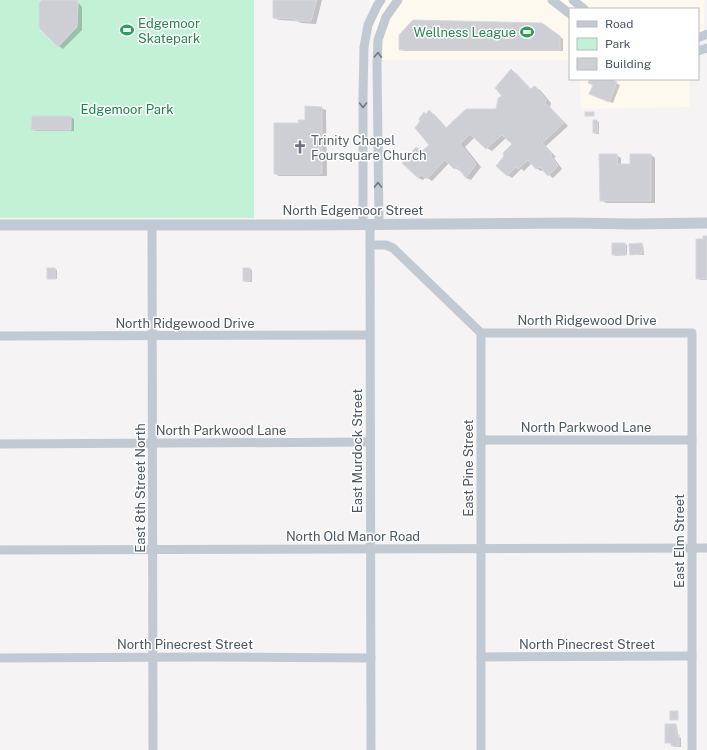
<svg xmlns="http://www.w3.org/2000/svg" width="707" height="750" font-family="'Public Sans',sans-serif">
<rect width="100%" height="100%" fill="#f5f3f3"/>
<!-- commercial -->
<g fill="#fdf9ef">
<path d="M369,0H705L704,31L698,33V9H570V60H380Z"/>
<path d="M580,79H689L690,107L581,109Z"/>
</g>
<!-- green -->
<rect fill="#c3f1d5" x="0" y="0" width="254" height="218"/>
<!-- shadow -->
<g fill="#0003">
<path d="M43,0H76L82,7V30L63,49L59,46Z"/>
<path d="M274,0H322L316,24L301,23L297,21L279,20L274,18Z"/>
<path d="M546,26L563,39V51H404L400,49Z"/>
<path d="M511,71L516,73L532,90L535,87L540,90L551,103L550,107L568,126L546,146L556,157L554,158L562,169L553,178L549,175L544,170L541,171L536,168L532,163L524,171L521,169L512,178L507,175L513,144L506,138L492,151L487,148L475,137L465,147L481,167L471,180L466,178L461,170L460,171L455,168L449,163L432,181L426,177L423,180L418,178L422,152L431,145L426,115L429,111L434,114L447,128L497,110L504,96Z"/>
<path d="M591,79H607L620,85L613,103L594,95V85Z"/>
<path d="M321,108L326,110L327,176H279L274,173L300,124L306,121Z"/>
<path d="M71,117L74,119V131H36L32,129Z"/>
<path d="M597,121L599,122V134H596L594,133Z"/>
<path d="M616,155L621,158V165H631L651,155L655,158V203H606L601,200Z"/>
<path d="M707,237V280H700L697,278L704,239Z"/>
<path d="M613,244H625L627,245V255L615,256L613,254Z"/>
<path d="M641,244L643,245L644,255H633L631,254Z"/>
<path d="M55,269L57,270V279H50L48,278Z"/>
<path d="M244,269H250L252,270V282H246L244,280Z"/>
<path d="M675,725L677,726L678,736L681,738V747H674L672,745V743H668L666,742Z"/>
</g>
<!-- building -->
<g fill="#cdcfd5" stroke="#d7d9de">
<path d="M42,0H75L78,3L77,27L58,47L39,28V3Z"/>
<path d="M273,0H317L311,21H295V19L273,18Z"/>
<path d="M413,20L542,23L560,36V50H399V35Z"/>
<path d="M511,69L530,89L535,86L546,100L545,103L564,123L542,143L552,154L550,155L558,166L548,176L540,167L536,169L528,160L518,169L516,167L507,176L496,166L504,156L503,153L512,144L502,135L486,149L470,134L460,144L476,164L466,178L457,167L454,169L445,160L427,179L421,175L418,178L402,163L416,147L422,151L429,145L415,128L420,121L419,119L424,112L426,114L429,110L446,128L466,109H496L498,98L502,96L495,88Z"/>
<path d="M590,79H610L617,82L609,102L589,94L593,85L588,83Z"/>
<path d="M305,106L322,107V174H274V123H299L298,120H305Z"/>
<rect x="585" y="112" width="9" height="4"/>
<path d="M32,116H71V130H31Z"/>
<path d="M593,120H597L598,133H593Z"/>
<path d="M599,154H617V164H630V154H651V201H600Z"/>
<path d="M703,236H707V279H696V239H703Z"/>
<path d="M612,243H625L626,255H612Z"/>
<path d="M642,243V254L630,255L629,244Z"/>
<rect x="47" y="268" width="8" height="11"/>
<rect x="243" y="268" width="7" height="13"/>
<rect x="670" y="711" width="8" height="9"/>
<path d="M665,724H676V735H679V746H671V743H665Z"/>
</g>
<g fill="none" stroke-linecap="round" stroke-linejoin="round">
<!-- minor -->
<g stroke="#c1cad2" stroke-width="9">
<path d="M552,0L570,14"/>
<path d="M573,0L584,9"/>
<path d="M698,38L707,34"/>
<path d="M698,51L707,48"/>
<path d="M363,224V95L364,47L368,25L377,6L381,0"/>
<path d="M370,224L371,750"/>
<path d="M379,224L377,64L378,40L386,17L398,0"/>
<path d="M152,225L153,750"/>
<path d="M370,245H386L393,248L481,333V750"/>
<path d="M481,333H692V750"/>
<path d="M0,336L370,335"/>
<path d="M481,440H692"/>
<path d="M0,444L370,442"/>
<path d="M0,550L707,548"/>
<path d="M481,657L692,656"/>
<path d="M0,658L205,657L371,658"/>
</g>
<!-- tertiary -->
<path stroke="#c1cad2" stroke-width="11" d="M0,225H303L572,223L633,224L707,223"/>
</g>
<!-- one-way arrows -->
<defs><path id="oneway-chevron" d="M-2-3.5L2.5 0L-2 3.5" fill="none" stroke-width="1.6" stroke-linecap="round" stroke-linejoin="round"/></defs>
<g stroke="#6e7983">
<use href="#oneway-chevron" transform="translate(378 55) rotate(-87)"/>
<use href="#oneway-chevron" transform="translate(363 105) rotate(90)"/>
<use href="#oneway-chevron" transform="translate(378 185) rotate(-90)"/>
</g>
<!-- icons -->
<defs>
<g id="stadium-bare" transform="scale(1.08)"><path d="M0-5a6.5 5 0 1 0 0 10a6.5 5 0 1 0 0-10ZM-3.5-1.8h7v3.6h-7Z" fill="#2e9e5b" stroke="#fff" stroke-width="2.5" paint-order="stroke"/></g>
<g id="church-bare" transform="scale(1.08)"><path d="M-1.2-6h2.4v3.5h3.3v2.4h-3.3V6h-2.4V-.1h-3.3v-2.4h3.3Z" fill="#6b7280" stroke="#fff" stroke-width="2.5" paint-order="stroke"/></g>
</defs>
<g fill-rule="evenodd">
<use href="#stadium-bare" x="127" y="30"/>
<use href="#stadium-bare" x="527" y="32"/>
<use href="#church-bare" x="300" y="147"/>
</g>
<g text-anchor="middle" stroke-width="3" stroke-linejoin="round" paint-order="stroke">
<!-- leisure labels -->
<g font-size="13" fill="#27864d" stroke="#fff" text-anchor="start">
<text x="138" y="28">Edgemoor<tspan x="138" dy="15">Skatepark</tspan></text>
<text x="516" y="37" text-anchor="end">Wellness League</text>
</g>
<!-- park labels -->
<g font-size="13" fill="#17864f" stroke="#fff">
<text x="127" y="114">Edgemoor Park</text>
</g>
<!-- worship labels -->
<g font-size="13" fill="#5b616d" stroke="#fff" text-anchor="start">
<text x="311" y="145">Trinity Chapel<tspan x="311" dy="15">Foursquare Church</tspan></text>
</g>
<!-- street labels -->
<g font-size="13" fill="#4a5661" stroke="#fff">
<text x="353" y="215">North Edgemoor Street</text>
<text x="587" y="325">North Ridgewood Drive</text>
<text x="185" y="328">North Ridgewood Drive</text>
<text x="586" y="432">North Parkwood Lane</text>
<text x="221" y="435">North Parkwood Lane</text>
<text transform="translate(357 451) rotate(-90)" y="5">East Murdock Street</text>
<text transform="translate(468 468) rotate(-90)" y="5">East Pine Street</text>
<text transform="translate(140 488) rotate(-90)" y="5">East 8th Street North</text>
<text x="353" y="541">North Old Manor Road</text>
<text transform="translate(679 541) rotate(-90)" y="5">East Elm Street</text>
<text x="185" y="649">North Pinecrest Street</text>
<text x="587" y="649">North Pinecrest Street</text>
</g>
</g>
<!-- legend -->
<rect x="569" y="8" width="130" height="72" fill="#ffffff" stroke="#b7bbc0"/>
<rect x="577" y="21" width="20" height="6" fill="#c1cad2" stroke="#b7bbc0"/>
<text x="605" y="28" font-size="12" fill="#4a5661">Road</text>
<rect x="577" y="38" width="20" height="12" fill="#c3f1d5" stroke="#b7bbc0"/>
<text x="605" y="48" font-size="12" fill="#4a5661">Park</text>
<rect x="577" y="58" width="20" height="12" fill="#cdcfd5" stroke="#b7bbc0"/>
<text x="605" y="68" font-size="12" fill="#4a5661">Building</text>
</svg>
